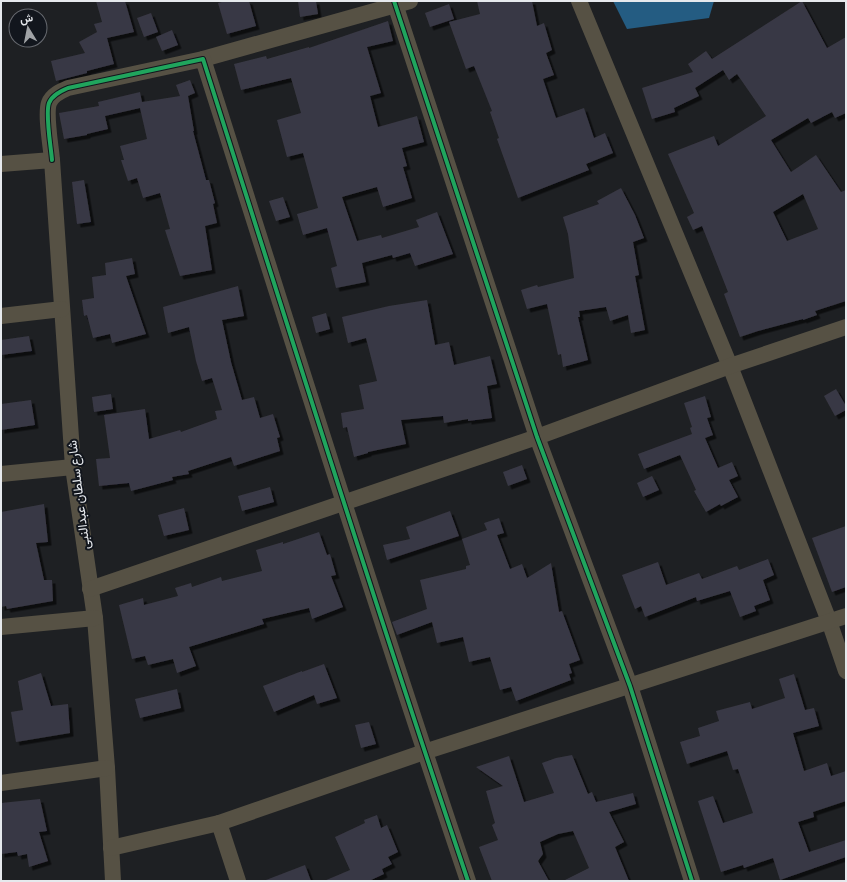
<svg xmlns="http://www.w3.org/2000/svg" width="847" height="882" font-family="Barlow,Vazirmatn,sans-serif">
<defs>
<filter id="shadow"><feDropShadow dx="3.5" dy="3.5" stdDeviation="0" flood-color="#0009"/></filter>
</defs>
<rect width="100%" height="100%" fill="#1e2023"/>
<!-- water -->
<path fill="#245c82" d="M613,1H714L709,18L627,29Z"/>
<!-- building -->
<g fill="#393844" fill-rule="evenodd" filter="url(#shadow)">
<path d="M96,1H125L134,32L107,38L114,64L87,71V73L56,81L51,61L85,53L79,42L97,32L94,24L102,22Z"/>
<path d="M226,1H249L256,26L227,34L218,3Z"/>
<path d="M298,1H316L318,14L300,17Z"/>
<path d="M477,1H532L537,26L544,23L552,50L546,53L554,75L543,79L556,118L584,108L594,138L605,133L613,153L586,164L589,170L518,198L497,139L499,138L490,112L492,111L474,66L466,69L449,22L480,14Z"/>
<path d="M802,1L827,48L846,37V113L835,118L832,112L811,123L808,118L771,140L791,172L816,155L841,192L846,190V301L815,311L817,315L803,320V319L758,331L740,337L724,294L728,292L702,226L693,230L687,217L694,213L668,154L714,136L718,146L766,116L737,74L729,80L723,70L695,88L699,96L674,108L675,112L652,119L642,88L693,72L688,64L706,51L712,59ZM803,194L818,229L787,241L773,212Z"/>
<path d="M449,4L454,19L430,27L425,13Z"/>
<path d="M151,13L158,32L144,37L137,18Z"/>
<path d="M388,21L393,41L367,47L381,93L370,96L378,127L417,116L424,142L402,148L407,166L403,167L412,198L383,207L377,187L342,197L357,241L381,235L382,238L419,227L416,220L437,212L453,254L415,266L410,253L393,258L392,255L362,263L366,282L336,288L331,268L337,266L327,228L303,235L297,214L318,208L303,153L287,157L277,120L301,113L291,78L241,90L234,64L266,56L267,59L309,47V48Z"/>
<path d="M172,30L178,45L162,51L156,37Z"/>
<path d="M190,80L195,93L188,96L194,131H193L206,180H209L215,203L213,204L217,223L205,226L212,270L180,276L165,230L170,229L160,193L143,198L137,178L128,181L121,160H124L120,146L147,139L140,108L105,116L108,129L87,134V135L64,139L59,113L99,106L98,102L140,92L142,102L180,96L176,85Z"/>
<path d="M84,180L91,222L77,224L72,182Z"/>
<path d="M621,188L635,215L644,238L633,242L639,275L635,276L645,330L631,333L628,315L610,321L606,307L579,311L580,317H578L588,360L563,367L561,354L558,355L547,304L527,309L521,290L537,285L538,287L574,278L568,234L563,217L599,204L597,201Z"/>
<path d="M283,197L290,217L276,221L269,201Z"/>
<path d="M132,258L135,274L126,276L146,334L112,343L110,334L93,338L87,315L84,316L82,300L94,298L92,277L106,275L105,263Z"/>
<path d="M238,286L244,316L222,320L231,362L242,400L254,397L260,418L273,414L280,437L277,438L280,451L234,466L231,457L188,471L189,474L172,477L173,480L131,491L129,483L99,486L96,459L110,458L104,415L145,409L149,439L180,430L181,432L217,419L215,411L222,410L212,378L202,381L196,361L189,327L168,333L163,307Z"/>
<path d="M427,300L435,345L449,342L454,365L490,356L497,384L487,386L492,418L468,421V419L444,423L443,416L401,420L406,444L368,452V453L354,457L347,427L343,428L341,413L364,409L359,385L377,381L366,338L348,343L342,317L389,306Z"/>
<path d="M326,313L330,329L316,333L312,317Z"/>
<path d="M29,336L32,351L1,355V340Z"/>
<path d="M836,389L846,406V410L835,416L824,396Z"/>
<path d="M111,394L113,409L94,412L92,397Z"/>
<path d="M705,396L711,417L707,418L713,435L705,438L718,468L732,462L738,476L729,480L738,497L721,506L720,504L706,512L694,491L696,490L680,455L644,469L638,454L692,434L690,428L692,427L684,403Z"/>
<path d="M31,400L35,425L1,430V404Z"/>
<path d="M522,465L527,479L508,486L503,472Z"/>
<path d="M652,476L659,490L643,497L637,483Z"/>
<path d="M270,487L274,502L242,511L238,496Z"/>
<path d="M44,504L48,542L36,543L44,580H52L53,601L7,609L6,606L1,607V512Z"/>
<path d="M184,508L189,530L164,536L158,515Z"/>
<path d="M450,511L459,536L387,560L383,545L410,539L406,527Z"/>
<path d="M499,518L504,533L497,535L510,569L522,564L527,578L551,563L559,612L562,611L580,660L569,664L572,673L569,674L571,680L516,701L511,687L500,690L490,657L469,662L463,637L437,643L432,622L397,635L392,622L427,609L420,580L466,569V566L470,565L462,539L487,530L484,523Z"/>
<path d="M846,526V587L832,592L812,538Z"/>
<path d="M319,532L327,555L330,554L336,575L331,576L343,607L312,619L309,608L262,619L264,624L189,647L196,666L177,673L173,659L148,665L145,656L132,659L119,605L143,598L144,605L178,596L175,588L191,583L192,587L221,577L222,581L262,571L256,550L283,542V544Z"/>
<path d="M768,559L774,575L763,580L770,600L754,606L756,611L740,617L730,591L697,601L696,597L645,617L641,606L635,609L622,575L658,562L666,585L699,573L702,579L737,566L739,570Z"/>
<path d="M324,664L337,698L317,704L314,695L274,712L263,686L302,671V672Z"/>
<path d="M41,673L51,706L68,704L70,733L16,742L11,712L23,710L18,681Z"/>
<path d="M794,674L805,710L814,708L819,726L793,733L804,771L827,763L831,776L846,771V801L813,812L814,817L798,822L809,852L846,840V857L780,880L773,858L744,868L743,865L721,872L698,801L713,796L723,823L753,813L738,769L733,770L727,751L687,764L680,742L700,736L698,728L719,721L716,711L750,702L752,709L785,698L779,679Z"/>
<path d="M177,689L181,708L140,718L135,699Z"/>
<path d="M369,722L376,744L361,748L355,725Z"/>
<path d="M572,755L588,794L592,792L596,802L633,793L636,804L609,812L624,842L615,847L629,881H563L589,868L573,831L558,834L540,842L543,854L538,861L549,881H492L479,847L498,840L492,825L495,823L486,791L503,786L476,767L509,756L524,802L554,793L542,763L556,758Z"/>
<path d="M40,799L47,831L39,832L48,861L29,867L27,854L18,856L17,852L1,854V803Z"/>
<path d="M377,815L381,828L387,825L398,852L388,857L392,864L382,869L384,874L369,881H324L350,870L335,837L365,823L364,820Z"/>
<path d="M305,865L311,881H266V880Z"/>
</g>
<g fill="none" stroke-linecap="round" stroke-linejoin="round">
<!-- street -->
<g stroke="#565144" stroke-width="16">
<path d="M394,1L537,437L630,686L692,881"/>
<path d="M579,1L730,366L829,621L846,671"/>
<path d="M203,59L410,1"/>
<path d="M52,160C51,147 45,114 49,103C52,95 61,91 68,88L203,59C290,333 376,608 468,881"/>
<path d="M1,164L52,160L73,467L95,618L107,768L113,881"/>
<path d="M1,316L62,309"/>
<path d="M1,474L73,467"/>
<path d="M90,589L537,437L730,366L846,327"/>
<path d="M1,627L95,618"/>
<path d="M1,783L107,768"/>
<path d="M219,823L424,752L846,616"/>
<path d="M111,848L219,823L238,881"/>
</g>
<!-- cycleway casing -->
<g stroke="#12161d" stroke-width="6">
<g id="cycleway">
<path d="M394,1L537,437L630,686L692,881"/>
<path d="M52,160C51,147 45,114 49,103C52,95 61,91 68,88L203,59C290,333 376,608 468,881"/>
</g>
</g>
<!-- cycleway -->
<use href="#cycleway" stroke="#20a55d" stroke-width="4"/>
</g>
<g text-anchor="middle" stroke-width="4" stroke-linejoin="round" paint-order="stroke">
<!-- street labels -->
<g font-size="13" fill="#e6e9ed" stroke="#12161d">
<text transform="translate(78 495) rotate(-97)" y="5">شارع سلطان عبدالنبى</text>
</g>
</g>
<!-- border -->
<rect width="847" height="882" fill="none" stroke="#e6e9ed" stroke-width="4"/>
<!-- north arrow -->
<g transform="translate(28 28) rotate(350)"><circle r="19" fill="#12161d" stroke="#676a70"/>
<path d="M0-3L7 15L0 10L-7 15Z" fill="#a0a3a6"/>
<text y="-6" font-size="11" font-weight="bold" text-anchor="middle" fill="#e6e9ed">ش</text>
</g>
</svg>
